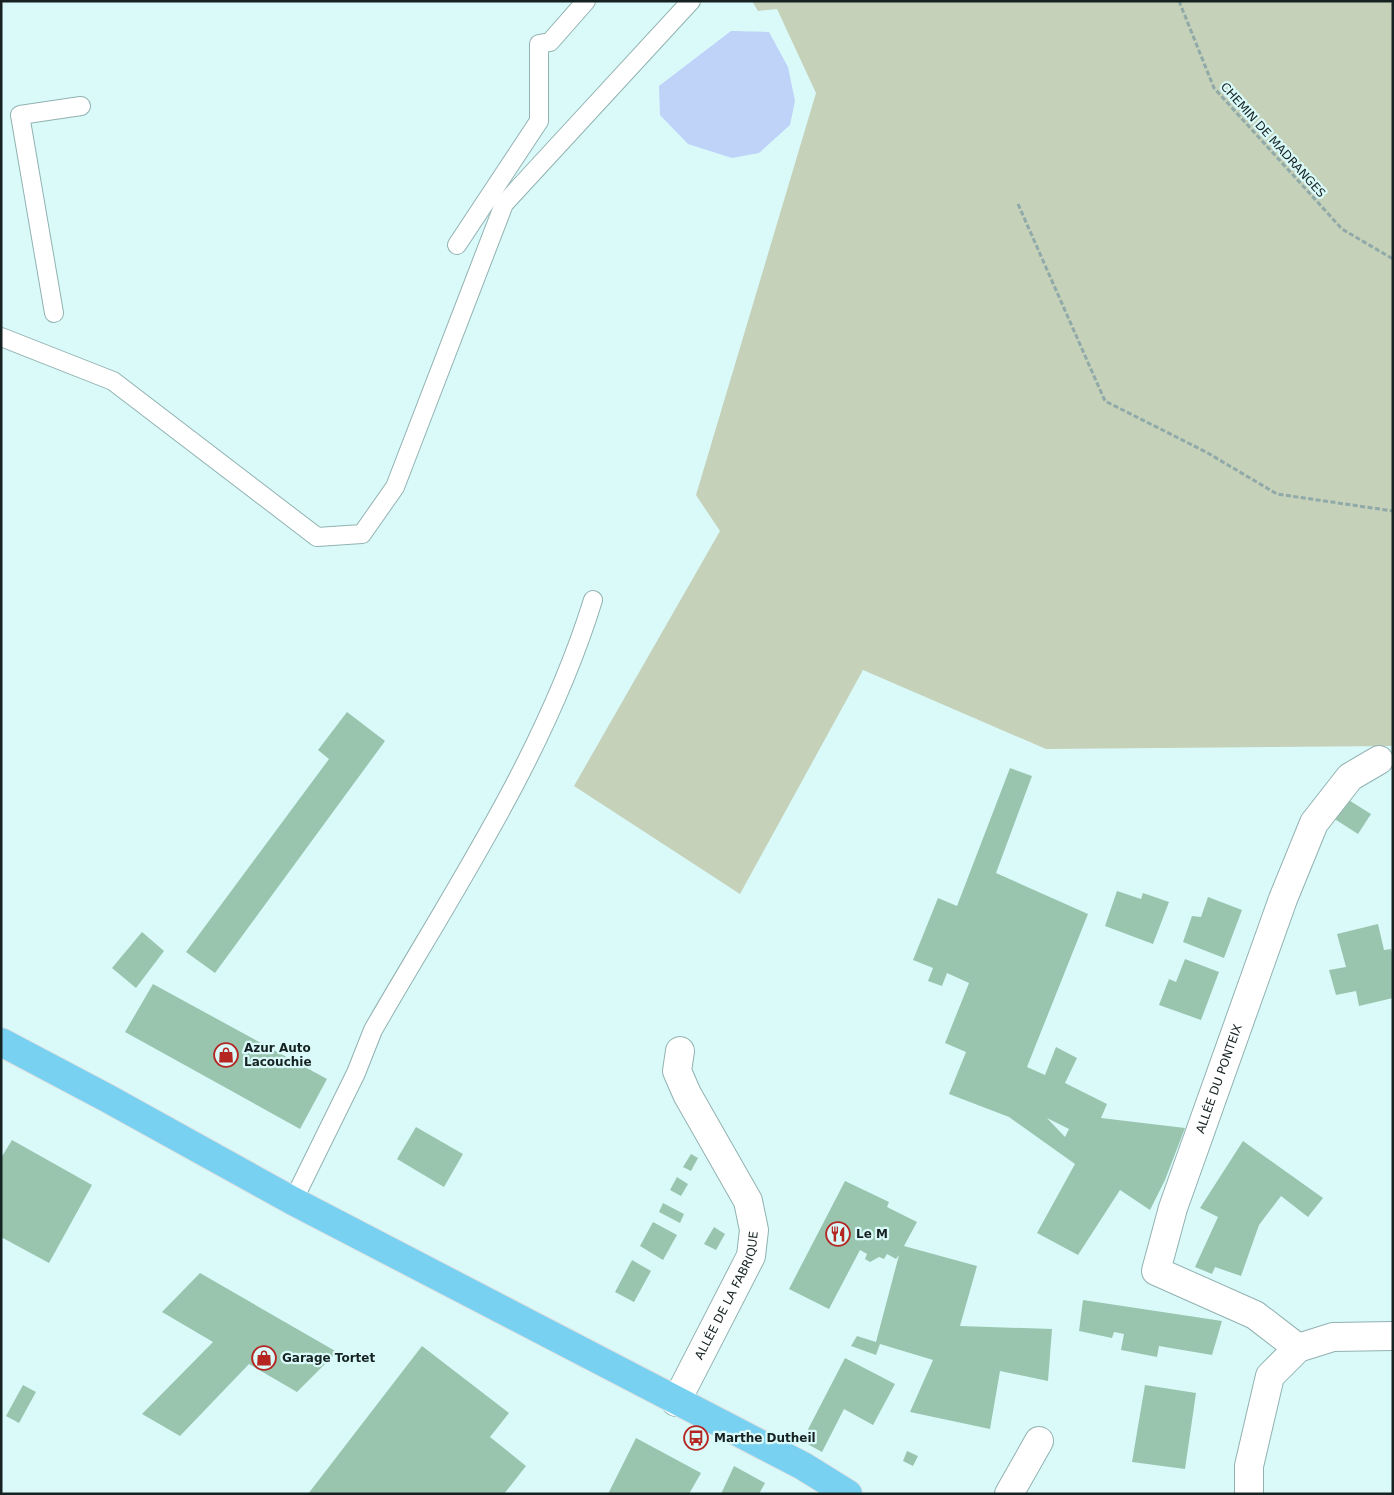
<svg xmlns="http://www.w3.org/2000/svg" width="1394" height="1495" font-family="'DejaVu Sans',sans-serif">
<rect width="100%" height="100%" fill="#dafafa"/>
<!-- green -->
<path fill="#c5d1b8" d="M752,1H1393V746L1046,749L863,670L740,894L574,786L720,531L696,495L816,93L777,9L758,11Z"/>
<!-- water -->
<path fill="#bfd2f8" d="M731,31L769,32L788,67L795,101L790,125L759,153L732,158L688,144L660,115L659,86Z"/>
<!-- building -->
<g fill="#99c5af" fill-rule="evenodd">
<path d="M347,712L385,741L215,973L186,952L329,759L318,750Z"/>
<path d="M1010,768L1032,776L996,873L1088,914L1027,1067L1045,1075L1056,1047L1077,1058L1065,1083L1107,1104L1101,1118L1185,1128L1165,1180L1150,1210L1120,1190L1078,1255L1037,1233L1075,1164L1009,1117L949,1094L966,1052L945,1043L969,983L947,973L942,986L928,981L933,968L913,960L938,898L957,906ZM1047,1118L1069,1129L1065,1137Z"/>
<path d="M1347,799L1371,814L1358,834L1333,818Z"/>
<path d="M1117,891L1141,899L1143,893L1169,902L1153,944L1105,926Z"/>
<path d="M1208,897L1242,910L1224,958L1183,942L1192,916L1201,917Z"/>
<path d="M1378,924L1384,950L1391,949L1393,957V998L1359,1006L1356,991L1336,995L1329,970L1346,967L1337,934Z"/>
<path d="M142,932L164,951L136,988L112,968Z"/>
<path d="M1185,959L1219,972L1201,1020L1159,1005L1169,979L1176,982Z"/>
<path d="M153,984L327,1079L300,1129L125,1032Z"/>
<path d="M416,1127L463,1154L444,1187L397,1159Z"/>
<path d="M12,1140L92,1185L49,1263L1,1237V1158Z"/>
<path d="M1243,1141L1323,1198L1308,1217L1281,1196L1259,1225L1241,1276L1215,1267L1212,1274L1195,1267L1218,1217L1200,1208Z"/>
<path d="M691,1154L698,1158L691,1171L683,1167Z"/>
<path d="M677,1177L688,1184L681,1196L670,1190Z"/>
<path d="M845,1181L889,1202L887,1207L917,1222L904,1246L977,1266L960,1326L1052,1329L1048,1381L1000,1371L990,1429L910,1412L933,1360L880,1344L876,1355L851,1346L857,1336L876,1342L899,1255L896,1259L887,1254L884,1259L879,1257L870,1262L865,1259L867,1254L860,1250L829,1309L789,1289Z"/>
<path d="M663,1203L684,1214L680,1223L659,1212Z"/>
<path d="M653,1222L677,1235L663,1260L640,1246Z"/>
<path d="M714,1227L725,1234L716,1250L704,1244Z"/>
<path d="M632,1260L651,1271L634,1302L615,1292Z"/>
<path d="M200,1273L337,1352L297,1392L249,1364L180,1436L142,1414L213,1342L162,1312Z"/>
<path d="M1083,1300L1222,1321L1212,1355L1159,1346L1157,1357L1121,1350L1124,1334L1114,1332L1112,1338L1079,1331Z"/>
<path d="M422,1346L509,1413L490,1437L526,1466L504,1494H308Z"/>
<path d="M845,1358L895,1384L873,1425L844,1409L822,1452L802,1441Z"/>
<path d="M23,1385L36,1392L19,1423L6,1416Z"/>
<path d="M1145,1385L1196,1393L1185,1469L1132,1462Z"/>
<path d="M636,1438L701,1473L689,1494H608Z"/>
<path d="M907,1451L918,1456L913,1466L903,1461Z"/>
<path d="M734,1466L765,1483L759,1494H721Z"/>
</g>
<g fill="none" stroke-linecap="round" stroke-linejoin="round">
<!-- service casing -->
<g stroke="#92b1b1" stroke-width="20">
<g id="service">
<path d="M457,245L539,121V44L550,42L586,1"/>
<path d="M54,313L20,115L81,106"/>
<path d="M1,337L113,381L317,537L362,534L395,487L504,204L691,1"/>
<path d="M293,1201L356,1073L373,1030C453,891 545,755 593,600"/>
</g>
</g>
<!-- minor casing -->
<g stroke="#92b1b1" stroke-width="30">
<g id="minor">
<path id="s1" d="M1298,1348L1255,1315L1156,1271L1173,1208L1283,899L1314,823L1350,777L1379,760"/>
<path id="s2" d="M676,1402L751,1256L754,1230L748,1201L687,1094L677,1071L680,1051"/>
<path d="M1009,1494L1039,1441"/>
<path d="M1249,1494V1466L1270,1376L1298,1348L1333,1337L1393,1336"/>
</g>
</g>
<!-- primary casing -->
<g stroke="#dee0e0" stroke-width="30">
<path id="primary" d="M1,1042L107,1098L293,1201L803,1466L848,1494"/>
</g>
<!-- path -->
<g stroke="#90a9a9" stroke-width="3" stroke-dasharray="5 2.5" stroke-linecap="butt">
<path d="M1179,1L1214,88L1342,229L1393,259"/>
<path d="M1018,204L1105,401L1206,452L1277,494L1393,511"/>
</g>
<!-- service -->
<use href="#service" stroke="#fff" stroke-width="18"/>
<!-- minor -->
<use href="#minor" stroke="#fff" stroke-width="28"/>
<!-- primary -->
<use href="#primary" stroke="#79d1f1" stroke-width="28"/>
</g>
<!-- icons -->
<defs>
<g id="shop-ring" transform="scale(1.25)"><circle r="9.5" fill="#dafafa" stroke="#b52521" stroke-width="1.5"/><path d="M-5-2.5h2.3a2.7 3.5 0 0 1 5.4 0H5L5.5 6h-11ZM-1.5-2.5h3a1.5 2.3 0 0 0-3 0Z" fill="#b52521"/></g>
<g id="restaurant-ring" transform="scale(1.25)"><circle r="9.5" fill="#dafafa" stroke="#b52521" stroke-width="1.5"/><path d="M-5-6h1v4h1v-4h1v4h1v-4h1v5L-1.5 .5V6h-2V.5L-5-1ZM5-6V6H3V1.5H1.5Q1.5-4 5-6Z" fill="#b52521"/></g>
<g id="bus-ring" transform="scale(1.25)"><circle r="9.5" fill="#dafafa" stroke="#b52521" stroke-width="1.5"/><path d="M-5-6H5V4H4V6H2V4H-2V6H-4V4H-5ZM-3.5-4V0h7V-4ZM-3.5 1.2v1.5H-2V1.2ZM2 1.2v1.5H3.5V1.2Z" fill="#b52521"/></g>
</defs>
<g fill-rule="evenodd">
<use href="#shop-ring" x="226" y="1055"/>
<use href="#restaurant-ring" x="838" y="1234"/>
<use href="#shop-ring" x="264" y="1358"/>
<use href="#bus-ring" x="696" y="1438"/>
</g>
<g text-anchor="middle" stroke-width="4.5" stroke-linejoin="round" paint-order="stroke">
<!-- street labels -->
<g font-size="12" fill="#162222" stroke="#dafafa">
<text transform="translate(1273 140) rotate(48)" y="4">CHEMIN DE MADRANGES</text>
<text dy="4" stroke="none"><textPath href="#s1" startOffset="365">ALLÉE DU PONTEIX</textPath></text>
<text dy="4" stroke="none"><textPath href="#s2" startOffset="119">ALLÉE DE LA FABRIQUE</textPath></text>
</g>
<!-- poi labels -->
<g font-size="12" font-weight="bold" fill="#162222" stroke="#dafafa" text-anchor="start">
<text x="244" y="1052">Azur Auto<tspan x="244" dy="14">Lacouchie</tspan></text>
<text x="856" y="1238">Le M</text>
<text x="282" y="1362">Garage Tortet</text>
<text x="714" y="1442">Marthe Dutheil</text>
</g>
</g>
<!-- border -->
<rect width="1394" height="1495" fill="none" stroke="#162222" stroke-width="5"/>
</svg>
